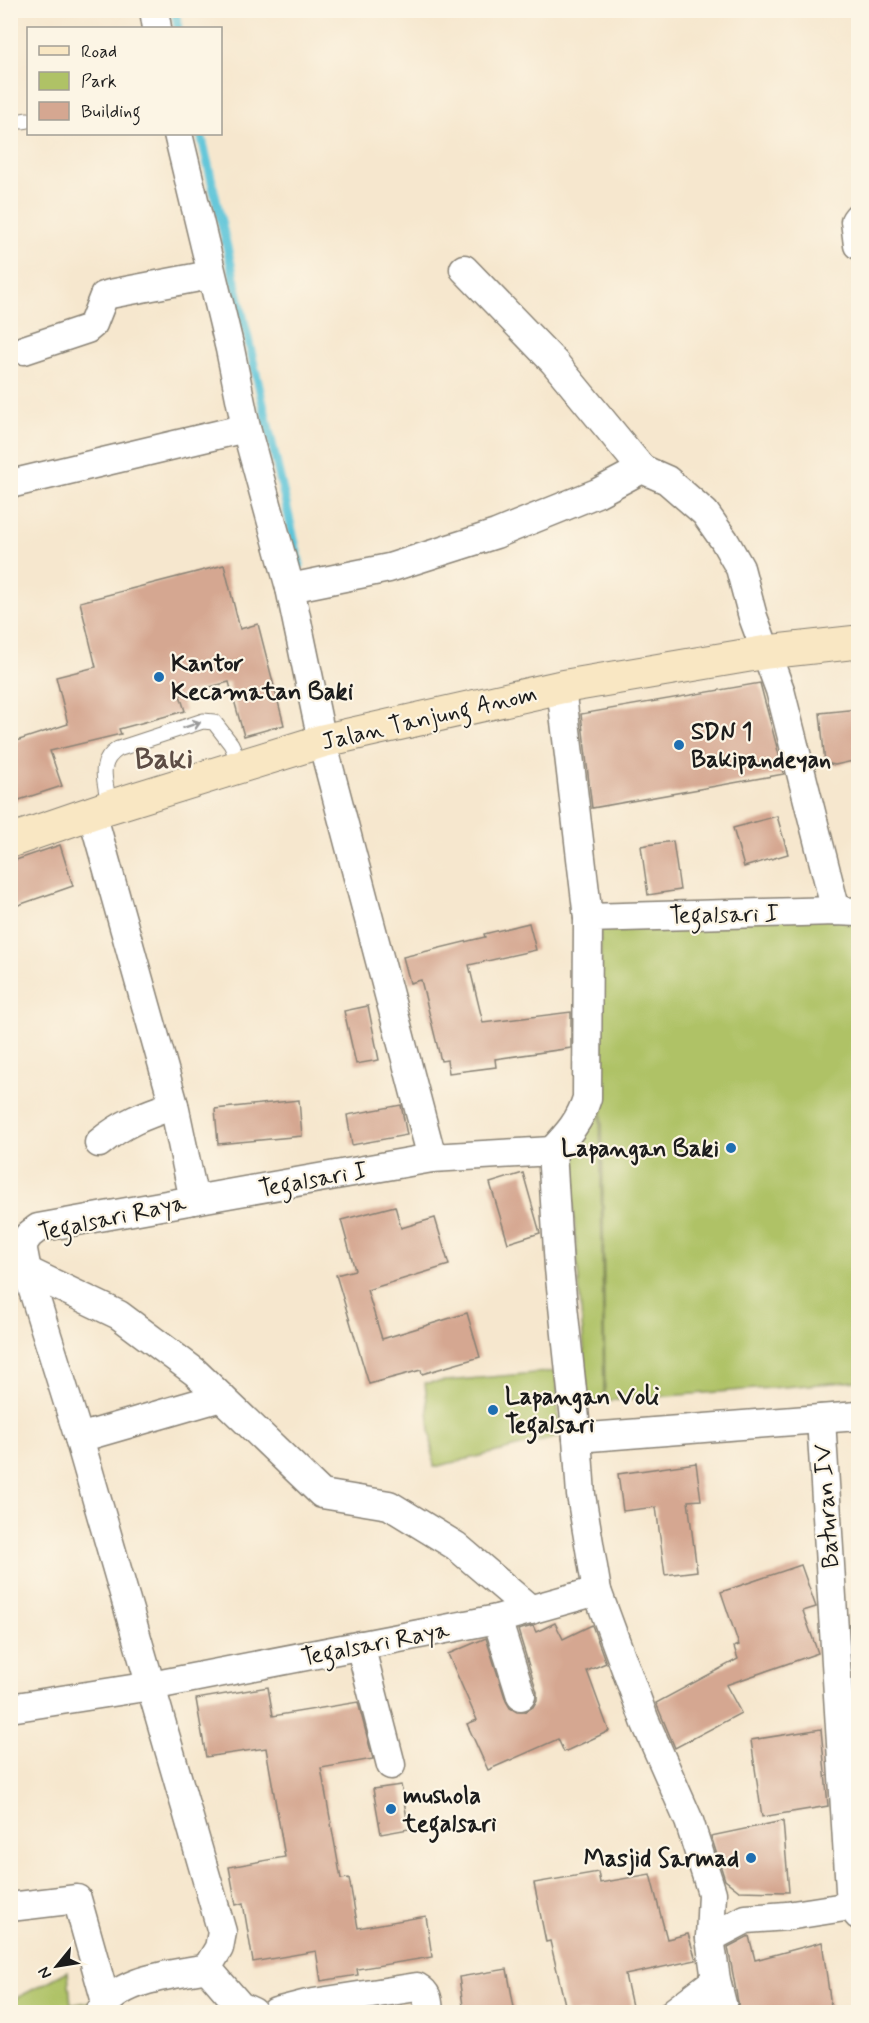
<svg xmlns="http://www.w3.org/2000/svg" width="869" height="2023" font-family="Mynerve,sans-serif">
<rect width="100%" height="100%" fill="#fcf5e5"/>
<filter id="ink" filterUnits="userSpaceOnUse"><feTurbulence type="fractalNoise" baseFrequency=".0167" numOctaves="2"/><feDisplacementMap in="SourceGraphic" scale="12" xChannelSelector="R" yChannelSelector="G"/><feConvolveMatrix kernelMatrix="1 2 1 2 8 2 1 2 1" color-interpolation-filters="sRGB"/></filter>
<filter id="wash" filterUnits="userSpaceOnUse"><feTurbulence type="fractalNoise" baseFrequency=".008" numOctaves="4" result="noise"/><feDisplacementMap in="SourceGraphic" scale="24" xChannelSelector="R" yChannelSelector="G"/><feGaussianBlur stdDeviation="1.35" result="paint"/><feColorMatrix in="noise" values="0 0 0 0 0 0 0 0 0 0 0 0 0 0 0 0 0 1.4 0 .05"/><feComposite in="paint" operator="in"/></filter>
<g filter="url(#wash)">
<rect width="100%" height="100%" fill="#f6e7ce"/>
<!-- green -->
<g fill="#afc266" stroke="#666f41" stroke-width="1.5">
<path d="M858,905V1381L605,1401L600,914Z"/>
<path d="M600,1100L604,1401L588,1402L569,1153Z"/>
<path d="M557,1371L559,1437L434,1467L425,1383Z"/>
<path d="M68,1971L71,2005L92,2001L91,2012H11V2001Z"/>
</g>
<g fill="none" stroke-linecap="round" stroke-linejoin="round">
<!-- stream -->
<g stroke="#5dc5d9" stroke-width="9">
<path d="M175,10L178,28"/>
<path d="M201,134L300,565"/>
</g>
</g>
<g id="blocks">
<!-- building -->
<g fill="#d5a791">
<path d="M224,565L240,629L258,624L284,725L244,736L229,682L180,695L185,711L119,729L121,734L50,751L62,786L10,803V743L68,724L56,677L96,667L80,602Z"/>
<path d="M760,683L784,774L592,808L581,714Z"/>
<path d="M858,709V760L835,765L825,763L820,713Z"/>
<path d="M777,816L788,854L744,867L733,828Z"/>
<path d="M673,841L680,890L648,895L641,846Z"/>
<path d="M60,845L73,886L10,908V862Z"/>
<path d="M529,923L536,950L469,965L483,1023L571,1012V1048L495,1059L496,1067L449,1073L447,1060L441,1061L421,980L410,983L403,957L485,937L484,934Z"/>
<path d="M368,1006L379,1060L356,1064L344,1011Z"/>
<path d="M299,1100L302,1136L218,1144L215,1109Z"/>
<path d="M401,1105L407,1135L352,1145L347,1115Z"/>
<path d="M523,1173L540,1233L508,1243L490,1183Z"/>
<path d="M395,1206L401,1228L435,1218L449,1265L367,1290L382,1339L467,1313L480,1357L422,1374L421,1370L369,1384L336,1275L355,1270L341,1220Z"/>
<path d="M696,1463L701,1500L688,1501L697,1571L665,1575L656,1507L623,1511L618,1474Z"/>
<path d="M801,1565L816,1607L803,1611L818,1653L726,1685L741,1713L675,1748L656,1703L738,1659L734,1647L739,1645L721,1592Z"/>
<path d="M555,1623L563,1639L592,1625L606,1663L587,1671L609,1731L564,1752L558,1739L488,1770L467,1724L477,1720L448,1654L486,1638L506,1701L510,1708L517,1712H525L533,1707L537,1700V1692L518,1630L533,1626L536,1632Z"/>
<path d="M268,1687L273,1716L358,1702L373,1759L321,1768L341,1879L349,1878L358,1928L426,1916L432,1957L357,1969L358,1975L321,1981L316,1951L253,1962L243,1903L236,1905L229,1867L285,1857L266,1748L206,1757L196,1699Z"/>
<path d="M821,1729L828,1806L762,1817L751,1740Z"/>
<path d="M401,1785L409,1829L381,1834L373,1789Z"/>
<path d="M783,1821L789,1892L739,1891L725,1880L711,1836Z"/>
<path d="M598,1872L600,1883L650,1874L667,1939L688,1934L696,1960L625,1975L632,2006L609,2013H567L550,1941L546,1942L534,1883Z"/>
<path d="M749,1936L755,1960L822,1942L832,2013H740L728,1947Z"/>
<path d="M507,1969L515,2013H464L459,1977Z"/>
</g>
</g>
</g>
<g filter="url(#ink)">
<use href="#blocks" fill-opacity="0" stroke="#898275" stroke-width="1.5"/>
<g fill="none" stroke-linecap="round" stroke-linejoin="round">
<!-- lane casing -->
<g stroke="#898275" stroke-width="17">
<g id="lane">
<path d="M22,121L28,120"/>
<path d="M109,807C107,783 95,764 118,749L203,721L214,722L231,744L241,766"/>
</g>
</g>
<!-- street casing -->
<g stroke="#898275" stroke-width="31">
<g id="street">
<path d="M154,10L157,28"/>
<path d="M178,134L230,349L246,428L290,588L322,741L432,1158L552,1151L559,1268L577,1438L581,1495L597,1591L645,1721L689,1821L712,1893L710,1938L716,1980L724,2012"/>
<path d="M858,217L855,221L858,245"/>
<path d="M464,269L554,362L642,469"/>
<path d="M24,350L87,329L93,324L104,296L110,294L210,275"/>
<path d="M10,484L246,428"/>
<path d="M290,588L389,568L496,534L597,493L642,469L667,480L705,513L724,540L740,568L753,617L780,690L836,911"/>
<path d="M561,687L588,918"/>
<path d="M92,813L174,1105L194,1200L38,1228L29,1235L22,1245L27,1271L79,1438L222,1932L219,1948L207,1968"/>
<path d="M99,1143C123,1123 145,1115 174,1105"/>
<path d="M552,1151C568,1134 580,1121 587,1098L588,918L836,911L858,912"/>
<path d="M194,1200L432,1158"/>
<path d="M27,1271L119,1315L195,1372L322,1494L389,1505L456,1546L531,1610"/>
<path d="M821,1419L851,1906L858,1915"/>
<path d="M79,1438L221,1397"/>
<path d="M577,1438L858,1416"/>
<path d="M497,1619L521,1696"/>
<path d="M360,1645L391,1765"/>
<path d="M10,1708L151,1686L497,1619L597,1591"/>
<path d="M10,1907L77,1899L106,2002"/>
<path d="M710,1938L746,1919L787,1916L851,1906"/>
<path d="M207,1968L240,2006L253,2012"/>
<path d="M100,2012C118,1978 173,1975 207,1968"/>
<path d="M276,2012L307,2004L417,1987C428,1993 428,2000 429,2012"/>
<path d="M674,2012L716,1980"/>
</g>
</g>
<!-- secondary casing -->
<g stroke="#898275" stroke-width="35">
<path id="secondary" d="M10,841L109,807L322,741L561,687L767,652L858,642"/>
</g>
<!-- lane -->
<use href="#lane" stroke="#fff" stroke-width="15"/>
<!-- street -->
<use href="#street" stroke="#fff" stroke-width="28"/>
<!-- secondary -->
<use href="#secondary" stroke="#f9e7c3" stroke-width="33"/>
</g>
<!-- one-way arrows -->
<defs><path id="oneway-shaft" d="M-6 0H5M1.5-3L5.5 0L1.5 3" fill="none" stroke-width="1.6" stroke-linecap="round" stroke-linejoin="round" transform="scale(1.5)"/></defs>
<use stroke="#999" href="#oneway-shaft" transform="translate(192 725) rotate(-18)"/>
</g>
<!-- markers -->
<g fill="#1f6fb2" stroke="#fcf5e5" stroke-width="2">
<circle cx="159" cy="677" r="6"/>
<circle cx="679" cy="745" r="6"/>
<circle cx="731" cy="1148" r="6"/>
<circle cx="493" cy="1410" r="6"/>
<circle cx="391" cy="1809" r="6"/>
<circle cx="751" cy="1858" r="6"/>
</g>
<g text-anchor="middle" stroke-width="4.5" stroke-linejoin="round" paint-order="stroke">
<!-- poi labels -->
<g font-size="24" font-weight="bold" fill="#1c1c1c" stroke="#fcf5e5" text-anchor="start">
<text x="171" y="671">Kantor<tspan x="171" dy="28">Kecamatan Baki</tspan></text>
<text x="691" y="739">SDN 1<tspan x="691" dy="28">Bakipandeyan</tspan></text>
<text x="719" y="1156" text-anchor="end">Lapangan Baki</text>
<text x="505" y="1404">Lapangan Voli<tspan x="505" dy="28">Tegalsari</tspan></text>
<text x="403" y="1803">mushola<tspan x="403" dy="28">tegalsari</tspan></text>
<text x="739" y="1866" text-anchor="end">Masjid Sarmad</text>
</g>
<!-- street labels -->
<g font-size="24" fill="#1c1c1c" stroke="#fcf5e5">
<text transform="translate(429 717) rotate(-13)" y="8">Jalan Tanjung Anom</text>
<text transform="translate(724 914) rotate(-1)" y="8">Tegalsari I</text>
<text transform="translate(313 1179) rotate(-10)" y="8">Tegalsari I</text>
<text transform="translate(112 1217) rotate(-12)" y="8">Tegalsari Raya</text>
<text transform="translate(826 1506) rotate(-94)" y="8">Baturan IV</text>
<text transform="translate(375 1643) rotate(-11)" y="8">Tegalsari Raya</text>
</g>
<!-- district labels -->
<g font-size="30" font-weight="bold" fill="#5d4d45" stroke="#fcf5e5">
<text x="164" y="768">Baki</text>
</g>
</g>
<!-- margin -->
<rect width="869" height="2023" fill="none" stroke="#fcf5e5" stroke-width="36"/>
<!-- legend -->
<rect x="27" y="27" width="195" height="108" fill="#fcf5e5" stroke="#a29e95" stroke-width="1.5"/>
<rect x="39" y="46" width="30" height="9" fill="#f9e7c3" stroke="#a29e95" stroke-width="1.5"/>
<text x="81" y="57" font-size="18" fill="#1c1c1c">Road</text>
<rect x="39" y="72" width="30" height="18" fill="#afc266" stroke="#a29e95" stroke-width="1.5"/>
<text x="81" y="87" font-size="18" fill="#1c1c1c">Park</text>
<rect x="39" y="102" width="30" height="18" fill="#d5a791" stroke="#a29e95" stroke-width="1.5"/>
<text x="81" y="117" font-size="18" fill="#1c1c1c">Building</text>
<!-- north arrow -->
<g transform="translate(57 1966) rotate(240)" stroke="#fcf5e5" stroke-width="4.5" paint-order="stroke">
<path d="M0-4.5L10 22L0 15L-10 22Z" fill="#1c1c1c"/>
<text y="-9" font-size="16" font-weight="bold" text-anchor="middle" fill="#1c1c1c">N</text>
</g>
</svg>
